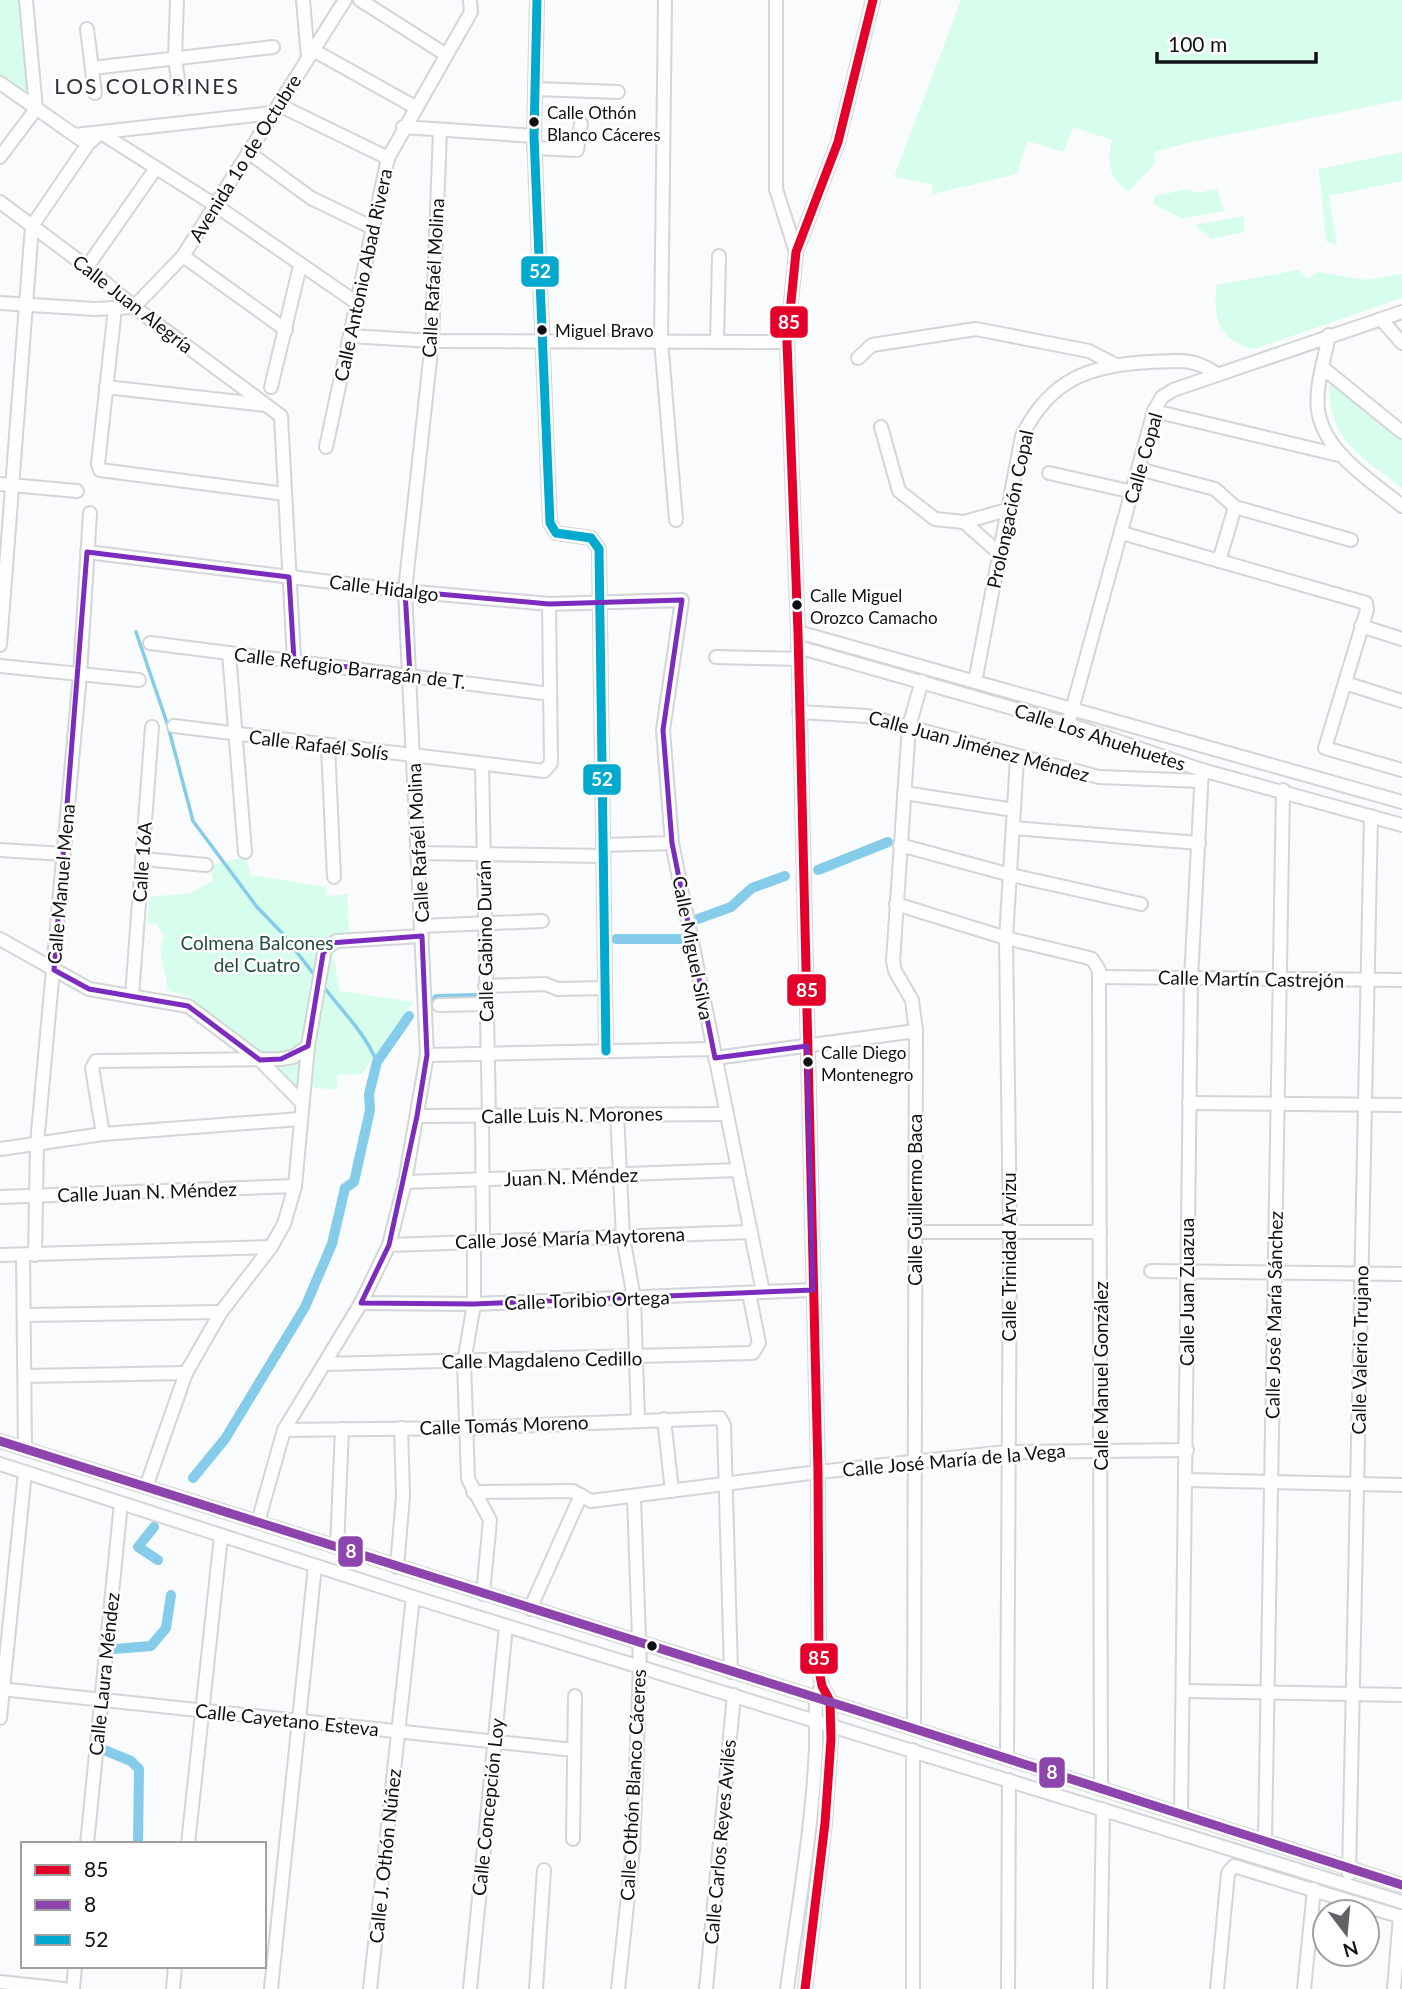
<svg xmlns="http://www.w3.org/2000/svg" width="1402" height="1989" font-family="Lato,sans-serif">
<rect width="100%" height="100%" fill="#f9fbfd"/>
<!-- green -->
<g fill="#d7fdec">
<path d="M0,0H22L30,101L0,78Z"/>
<path d="M961,0H1402V100L1187,143L1154,152L1155,163L1129,191C1109,180 1106,161 1112,140L1073,127L1063,152L1027,141L1017,174L933,194L932,184L894,177Z"/>
<path d="M1402,152V181L1329,196L1337,245L1326,241L1319,169Z"/>
<path d="M1188,189L1197,193L1217,189L1224,211L1182,218L1153,204L1155,196Z"/>
<path d="M1244,216V232L1211,239L1195,225Z"/>
<path d="M1298,270L1308,279L1318,272L1367,280L1402,274V298L1254,349C1219,341 1212,317 1217,285Z"/>
<path d="M1330,379L1402,437V488C1361,456 1325,438 1330,379Z"/>
<path d="M246,857L251,875L326,887L327,896L347,894L349,931L333,955L340,991L413,1002L362,1074L337,1075V1090L293,1085L203,1011L193,998L167,990C168,971 155,956 164,937L157,924L147,923L150,897L191,893L213,880L211,865Z"/>
</g>
<g fill="none" stroke-linecap="round" stroke-linejoin="round">
<!-- stream -->
<g stroke="#84cce9" stroke-width="3.5">
<path d="M136,632L168,726L193,821L257,907L282,933L316,977"/>
<path d="M323,986C342,1011 365,1033 377,1062"/>
</g>
<!-- canal -->
<g stroke="#84cce9" stroke-width="10">
<path d="M818,870L888,842"/>
<path d="M695,920L731,907L752,888L785,876"/>
<path d="M616,939H680"/>
<path d="M437,999L478,998"/>
<path d="M193,1478L225,1439L305,1307L332,1244L345,1188L354,1182L370,1110L369,1094L377,1062L409,1016"/>
<path d="M154,1527L138,1547L158,1560"/>
<path d="M114,1649L151,1646L166,1628L171,1595"/>
<path d="M104,1750L131,1761L139,1769L138,1844"/>
</g>
<!-- minor casing -->
<g stroke="#d3d5d8" stroke-width="16">
<g id="minor">
<path d="M177,0L175,58L179,88"/>
<path d="M303,0L308,58"/>
<path d="M360,0L445,54"/>
<path d="M537,0L534,136L550,523L556,533L591,538L599,549L606,1051"/>
<path d="M665,0L661,340L676,520"/>
<path d="M776,0V189L796,252"/>
<path d="M87,29L95,93"/>
<path d="M313,50L415,107"/>
<path d="M92,68L273,47"/>
<path d="M0,83L80,139"/>
<path d="M535,89L618,92"/>
<path d="M279,105L388,158"/>
<path d="M403,127L534,136"/>
<path d="M101,133L215,205L357,303"/>
<path d="M75,135L273,113"/>
<path d="M534,148L577,150L581,124"/>
<path d="M248,152L311,198L373,228"/>
<path d="M0,157L36,109L26,0"/>
<path d="M0,202L87,267L134,307L281,416L294,660"/>
<path d="M183,256L286,330"/>
<path d="M87,267L156,168"/>
<path d="M0,303L95,309L134,307L183,256L345,0"/>
<path d="M115,308L98,464L100,470L285,494"/>
<path d="M1381,319L1402,343"/>
<path d="M1329,335C1325,358 1315,386 1318,410C1324,453 1372,481 1402,506"/>
<path d="M350,336L432,341L787,342"/>
<path d="M717,342L719,256"/>
<path d="M858,358L872,345L976,329L1089,351L1114,364"/>
<path d="M1323,368L1402,432"/>
<path d="M106,387L266,405"/>
<path d="M271,387L300,266"/>
<path d="M1154,411L1343,456"/>
<path d="M881,427L899,491L935,519L964,522L1007,510"/>
<path d="M326,447L388,158L471,12L470,0"/>
<path d="M1139,469L1215,489L1235,507L1351,540"/>
<path d="M1049,473L1133,492"/>
<path d="M0,484L77,491"/>
<path d="M964,522L999,553"/>
<path d="M1122,533L1366,603L1367,610L1325,748L1402,770"/>
<path d="M87,552L405,591L549,604L682,600L663,730L672,843L763,1292"/>
<path d="M1219,561L1235,507"/>
<path d="M1361,626L1402,639"/>
<path d="M798,632L1402,802"/>
<path d="M150,643L550,694"/>
<path d="M0,645L32,226L88,144L100,133"/>
<path d="M798,647L1068,724L1202,770L1402,825"/>
<path d="M229,653L245,852"/>
<path d="M716,657L798,659"/>
<path d="M0,666L139,680"/>
<path d="M975,682L1022,436C1050,379 1090,365 1150,362C1179,361 1192,357 1217,374"/>
<path d="M1345,683L1402,701"/>
<path d="M799,712L867,716L1099,777L1201,781"/>
<path d="M1070,717L1154,411L1162,397L1173,390L1402,312"/>
<path d="M174,726L544,771L551,763L549,604"/>
<path d="M328,746L334,877"/>
<path d="M482,765L489,1117"/>
<path d="M904,793L1014,810"/>
<path d="M1013,828L1199,843"/>
<path d="M603,845L672,843"/>
<path d="M900,845L1011,875L1141,904"/>
<path d="M0,850L64,854"/>
<path d="M418,853L603,856"/>
<path d="M143,859L206,865"/>
<path d="M896,904L1006,938L1085,957L1092,959L1099,970L1101,1787"/>
<path d="M421,926L542,921"/>
<path d="M0,939L89,989L188,1006L260,1060L302,1103"/>
<path d="M1099,977L1402,980"/>
<path d="M485,986L545,984L558,989L605,988"/>
<path d="M132,996L152,727"/>
<path d="M439,1005L485,1004"/>
<path d="M427,1055L713,1049"/>
<path d="M715,1058L916,1031"/>
<path d="M1189,1103L1402,1105"/>
<path d="M617,1114L623,1237L634,1298L638,1420"/>
<path d="M417,1116L727,1114"/>
<path d="M482,1117L483,1241"/>
<path d="M103,1134L92,1068L96,1061L281,1059L293,1057L308,1046"/>
<path d="M0,1149L103,1134L300,1119"/>
<path d="M405,1182L738,1170"/>
<path d="M0,1197L295,1186"/>
<path d="M914,1232H1100"/>
<path d="M474,1242V1304L464,1362L468,1479L490,1520L483,1594"/>
<path d="M389,1245L751,1232"/>
<path d="M0,1255L271,1247"/>
<path d="M23,1255L25,1448"/>
<path d="M35,1255L37,1144L80,674L90,513"/>
<path d="M1151,1271L1402,1274"/>
<path d="M361,1303L474,1304L813,1290"/>
<path d="M24,1315L221,1312"/>
<path d="M325,1364L753,1353L759,1343L749,1293"/>
<path d="M26,1376L186,1373"/>
<path d="M664,1419L672,1491"/>
<path d="M284,1430L466,1428L720,1418L724,1425L731,1672"/>
<path d="M0,1441C467,1589 936,1733 1402,1885"/>
<path d="M0,1464L413,1597L1402,1902"/>
<path d="M1187,1480L1402,1485"/>
<path d="M146,1487L186,1373L221,1312L271,1247L284,1224L295,1186L308,1046L325,948L337,941L422,936"/>
<path d="M473,1492L573,1491L591,1501L818,1472L1007,1452L1187,1450"/>
<path d="M258,1522L284,1430L361,1303L389,1245L405,1182L427,1055L405,591L432,341L440,131"/>
<path d="M337,1547L342,1429"/>
<path d="M397,1567L403,1496L401,1428"/>
<path d="M530,1609L581,1495"/>
<path d="M0,1689L574,1750"/>
<path d="M1184,1691L1402,1695"/>
<path d="M0,1718L25,1472"/>
<path d="M914,1726L916,1031L912,1000L895,971L893,961L909,726L922,681"/>
<path d="M1007,1757L1010,1233L1006,938L1017,758"/>
<path d="M1181,1813L1191,979L1202,770"/>
<path d="M573,1839L575,1696"/>
<path d="M1265,1840L1283,790"/>
<path d="M87,1844L121,1503"/>
<path d="M188,1844L221,1536"/>
<path d="M1349,1874L1371,816"/>
<path d="M0,1982L64,1989"/>
<path d="M73,1989L75,1966"/>
<path d="M173,1989L175,1966"/>
<path d="M271,1989L315,1566"/>
<path d="M370,1989L413,1597"/>
<path d="M470,1989L506,1626"/>
<path d="M536,1989L544,1870"/>
<path d="M618,1989L633,1849L640,1667L634,1497"/>
<path d="M706,1989L734,1695"/>
<path d="M787,1989C798,1909 812,1830 816,1749C817,1735 813,1702 819,1691"/>
<path d="M805,1989L825,1823L831,1739L830,1701L822,1686L819,1670L818,1472L798,632L787,342L796,252L838,142L873,0"/>
<path d="M913,1989V1750"/>
<path d="M1008,1989L1009,1780"/>
<path d="M1100,1989L1103,1809"/>
<path d="M1217,1989L1228,1873L1234,1866L1402,1917"/>
<path d="M1304,1989L1314,1889"/>
<path d="M1394,1989L1400,1916"/>
</g>
</g>
<!-- minor -->
<use href="#minor" stroke="#fefeff" stroke-width="12"/>
<!-- bus-1 casing -->
<g stroke="#fff" stroke-width="14">
<path id="bus-1" d="M805,1989L825,1823L831,1739L830,1701L822,1686L819,1670L818,1472L798,632L787,342L796,252L838,142L873,0"/>
</g>
<!-- bus-2 casing -->
<g stroke="#fff" stroke-width="14">
<path id="bus-2" d="M0,1441C467,1589 936,1733 1402,1885"/>
</g>
<!-- bus-3 casing -->
<g stroke="#fff" stroke-width="14">
<path id="bus-3" d="M537,0L534,136L550,523L556,533L591,538L599,549L606,1051"/>
</g>
<!-- bus-1 -->
<use href="#bus-1" stroke="#e4002b" stroke-width="9"/>
<!-- bus-2 -->
<use href="#bus-2" stroke="#8e44ad" stroke-width="9"/>
<!-- bus-3 -->
<use href="#bus-3" stroke="#00a9ce" stroke-width="9"/>
</g>
<!-- marked area -->
<path fill="none" stroke="#7b2cbf" stroke-width="5" stroke-linejoin="round" d="M87,552L289,577L294,660L410,675L405,591L549,604L682,600L663,730L672,843L715,1058L807,1046L813,1290L474,1304L361,1303L389,1245L417,1116L427,1055L422,936L330,943L323,954L308,1046L281,1059L260,1060L188,1006L89,989L54,970Z"/>
<!-- markers -->
<g fill="#0f1114" stroke="#fff" stroke-width="2.5">
<circle cx="534" cy="122" r="6"/>
<circle cx="542" cy="330" r="6"/>
<circle cx="797" cy="605" r="6"/>
<circle cx="808" cy="1062" r="6"/>
<circle cx="652" cy="1646" r="6"/>
</g>
<g text-anchor="middle" stroke-width="5" stroke-linejoin="round" paint-order="stroke">
<!-- bus labels -->
<g font-size="17" fill="#0f1114" stroke="#fff" text-anchor="start">
<text x="547" y="119">Calle Othón<tspan x="547" dy="22">Blanco Cáceres</tspan></text>
<text x="555" y="337">Miguel Bravo</text>
<text x="810" y="602">Calle Miguel<tspan x="810" dy="22">Orozco Camacho</tspan></text>
<text x="821" y="1059">Calle Diego<tspan x="821" dy="22">Montenegro</tspan></text>
</g>
<!-- street labels -->
<g font-size="19" fill="#0f1114" stroke="#fff">
<text transform="translate(245 158) rotate(-58)" y="7">Avenida 1o de Octubre</text>
<text transform="translate(363 275) rotate(-78)" y="7">Calle Antonio Abad Rivera</text>
<text transform="translate(433 278) rotate(-87)" y="7">Calle Rafaél Molina</text>
<text transform="translate(133 304) rotate(38)" y="7">Calle Juan Alegría</text>
<text transform="translate(1143 458) rotate(-74)" y="7">Calle Copal</text>
<text transform="translate(1010 509) rotate(-78)" y="7">Prolongación Copal</text>
<text transform="translate(384 588) rotate(7)" y="7">Calle Hidalgo</text>
<text transform="translate(350 668) rotate(7)" y="7">Calle Refugio Barragán de T.</text>
<text transform="translate(1100 737) rotate(18)" y="7">Calle Los Ahuehuetes</text>
<text transform="translate(319 745) rotate(7)" y="7">Calle Rafaél Solís</text>
<text transform="translate(979 746) rotate(15)" y="7">Calle Juan Jiménez Méndez</text>
<text transform="translate(418 843) rotate(-93)" y="7">Calle Rafaél Molina</text>
<text transform="translate(142 862) rotate(-86)" y="7">Calle 16A</text>
<text transform="translate(61 884) rotate(-85)" y="7">Calle Manuel Mena</text>
<text transform="translate(485 941) rotate(-91)" y="7">Calle Gabino Durán</text>
<text transform="translate(693 948) rotate(79)" y="7">Calle Miguel Silva</text>
<text transform="translate(1251 979) rotate(1)" y="7">Calle Martín Castrejón</text>
<text transform="translate(572 1115) rotate(-1)" y="7">Calle Luis N. Morones</text>
<text transform="translate(571 1177) rotate(-2)" y="7">Juan N. Méndez</text>
<text transform="translate(147 1192) rotate(-2)" y="7">Calle Juan N. Méndez</text>
<text transform="translate(915 1200) rotate(-90)" y="7">Calle Guillermo Baca</text>
<text transform="translate(570 1238) rotate(-2)" y="7">Calle José María Maytorena</text>
<text transform="translate(1009 1257) rotate(-90)" y="7">Calle Trinidad Arvizu</text>
<text transform="translate(1187 1292) rotate(-90)" y="7">Calle Juan Zuazua</text>
<text transform="translate(587 1300) rotate(-2)" y="7">Calle Toribio Ortega</text>
<text transform="translate(1274 1315) rotate(-89)" y="7">Calle José María Sánchez</text>
<text transform="translate(1360 1350) rotate(-89)" y="7">Calle Valerio Trujano</text>
<text transform="translate(542 1360) rotate(-1)" y="7">Calle Magdaleno Cedillo</text>
<text transform="translate(1101 1376) rotate(-90)" y="7">Calle Manuel González</text>
<text transform="translate(504 1425) rotate(-2)" y="7">Calle Tomás Moreno</text>
<text transform="translate(954 1460) rotate(-5)" y="7">Calle José María de la Vega</text>
<text transform="translate(104 1674) rotate(-84)" y="7">Calle Laura Méndez</text>
<text transform="translate(287 1720) rotate(6)" y="7">Calle Cayetano Esteva</text>
<text transform="translate(633 1785) rotate(-87)" y="7">Calle Othón Blanco Cáceres</text>
<text transform="translate(488 1807) rotate(-84)" y="7">Calle Concepción Loy</text>
<text transform="translate(720 1842) rotate(-85)" y="7">Calle Carlos Reyes Avilés</text>
<text transform="translate(385 1856) rotate(-84)" y="7">Calle J. Othón Núñez</text>
</g>
<!-- park labels -->
<g font-size="19" fill="#234c3b" stroke="#fff">
<text x="257" y="950">Colmena Balcones<tspan x="257" dy="22">del Cuatro</tspan></text>
</g>
<!-- neighbourhood labels -->
<g font-size="21" letter-spacing="2" fill="#2c3037" stroke="#fff">
<text x="147" y="94">LOS COLORINES</text>
</g>
</g>
<g stroke="#fff" stroke-width="2.5">
<rect x="520" y="255" width="40" height="33" rx="7" fill="#00a9ce"/>
<rect x="769" y="305" width="40" height="34" rx="7" fill="#e4002b"/>
<rect x="582" y="763" width="40" height="33" rx="7" fill="#00a9ce"/>
<rect x="786" y="973" width="41" height="34" rx="7" fill="#e4002b"/>
<rect x="337" y="1535" width="27" height="33" rx="7" fill="#8e44ad"/>
<rect x="799" y="1642" width="40" height="33" rx="7" fill="#e4002b"/>
<rect x="1038" y="1756" width="28" height="33" rx="7" fill="#8e44ad"/>
</g>
<g font-size="19" text-anchor="middle" font-weight="bold" fill="#fff">
<text x="540" y="278">52</text>
<text x="789" y="329">85</text>
<text x="602" y="786">52</text>
<text x="807" y="997">85</text>
<text x="351" y="1558">8</text>
<text x="819" y="1665">85</text>
<text x="1052" y="1779">8</text>
</g>
<!-- legend -->
<rect x="21" y="1842" width="245" height="126" fill="#ffffff" stroke="#9fa0a1" stroke-width="2"/>
<rect x="35" y="1865" width="35" height="10" fill="#e4002b" stroke="#9fa0a1" stroke-width="2"/>
<text x="84" y="1877" font-size="21" fill="#0f1114">85</text>
<rect x="35" y="1900" width="35" height="10" fill="#8e44ad" stroke="#9fa0a1" stroke-width="2"/>
<text x="84" y="1912" font-size="21" fill="#0f1114">8</text>
<rect x="35" y="1935" width="35" height="10" fill="#00a9ce" stroke="#9fa0a1" stroke-width="2"/>
<text x="84" y="1947" font-size="21" fill="#0f1114">52</text>
<!-- north arrow -->
<g transform="translate(1346 1933) rotate(164)"><circle r="33" fill="#ffffff" stroke="#9fa0a1" stroke-width="2"/>
<path d="M0-5L12 26L0 18L-12 26Z" fill="#616366"/>
<text y="-10" font-size="19" font-weight="bold" text-anchor="middle" fill="#0f1114">N</text>
</g>
<!-- scale -->
<path d="M1157 52v10h159v-10" fill="none" stroke="#0f1114" stroke-width="3.5"/>
<text x="1168" y="52" font-size="21" fill="#0f1114" stroke="#ffffff" stroke-width="5" paint-order="stroke">100 m</text>
</svg>
